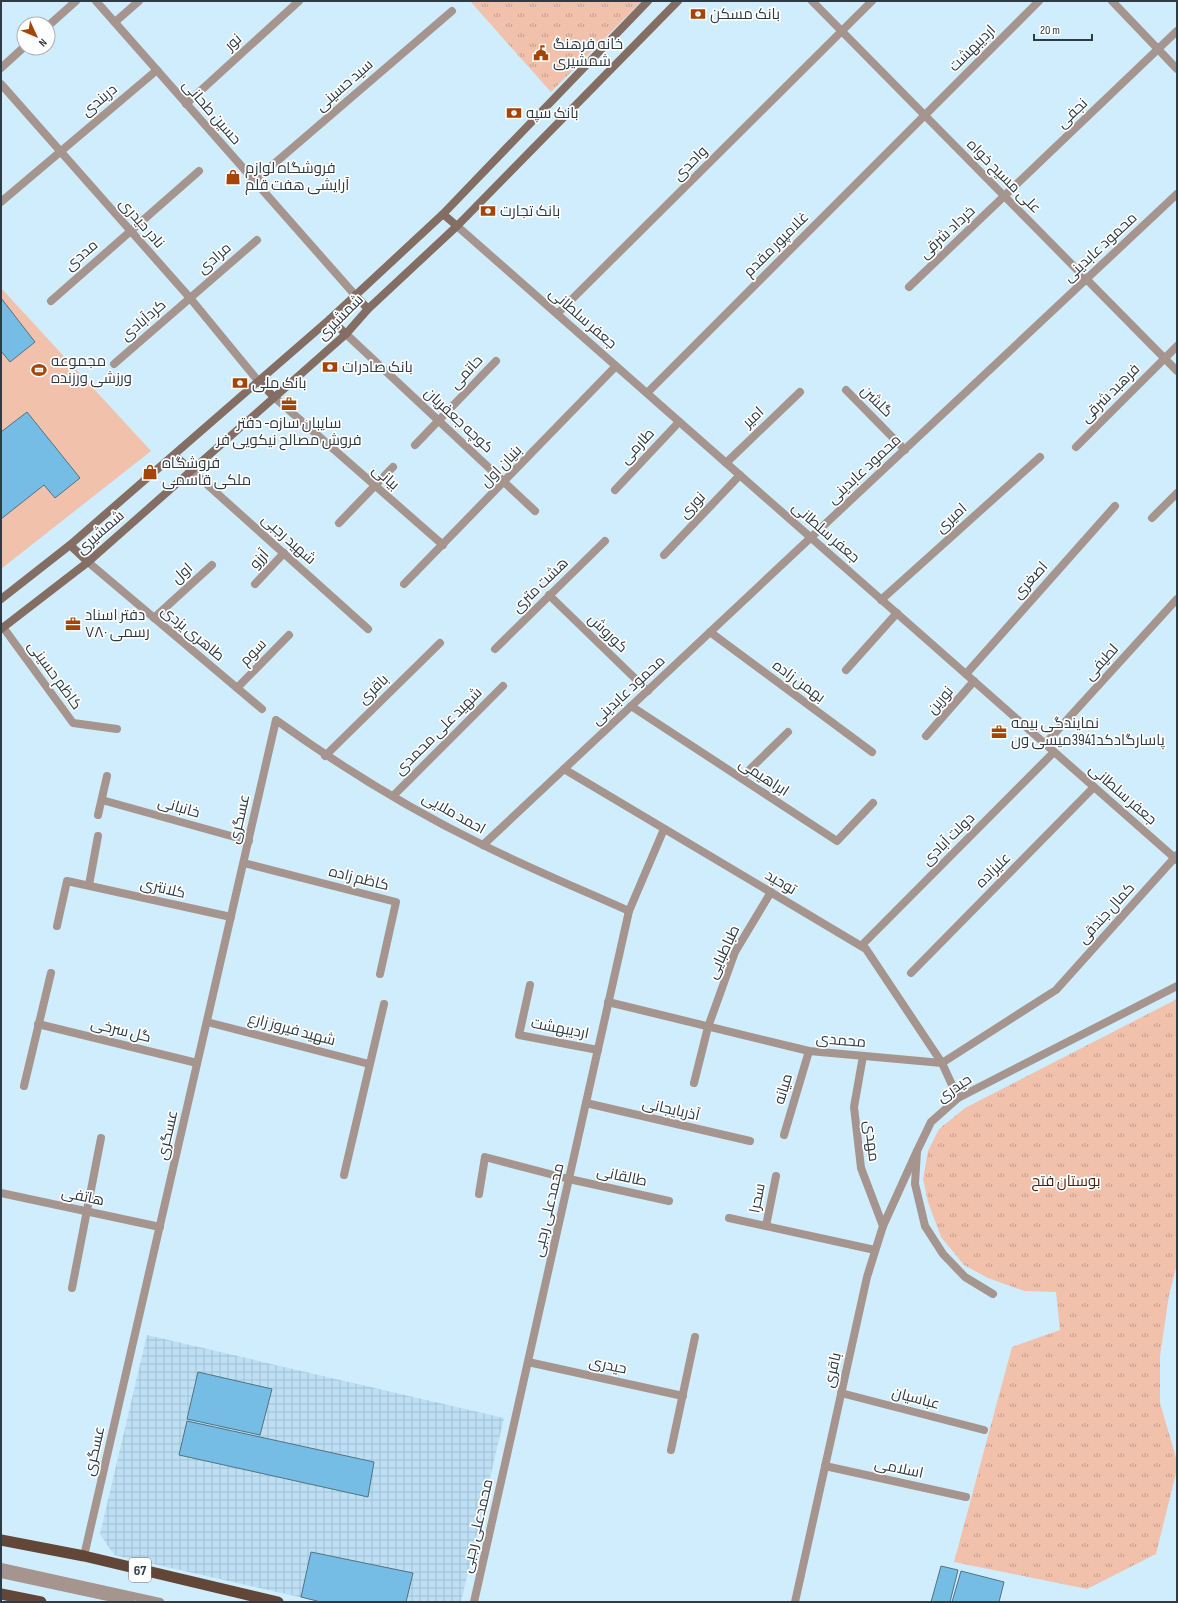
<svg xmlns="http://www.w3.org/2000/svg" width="1178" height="1603" font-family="'Sofia Sans Condensed',Cairo,sans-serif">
<defs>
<pattern id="industrial-grid" width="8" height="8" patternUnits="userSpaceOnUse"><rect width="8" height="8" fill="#bddff3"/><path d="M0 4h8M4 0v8" fill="none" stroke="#a3c0d2"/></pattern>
<pattern id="park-tufts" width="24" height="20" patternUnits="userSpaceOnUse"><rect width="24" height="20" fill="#f2c1ac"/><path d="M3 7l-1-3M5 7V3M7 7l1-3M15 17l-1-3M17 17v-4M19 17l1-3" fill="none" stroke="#c49e8e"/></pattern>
</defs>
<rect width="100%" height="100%" fill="#cfedfd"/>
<!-- industrial -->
<path fill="url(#industrial-grid)" d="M147,1335L504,1418L461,1602H321L114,1555L100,1534Z"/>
<!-- grass -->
<path fill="#f2c1ac" d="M1,288L151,451L1,569Z"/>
<!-- park -->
<g fill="url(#park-tufts)">
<path d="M470,1H642L551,92Z"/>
<path d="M1177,999V1264L1169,1295L1160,1356V1403L1177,1461V1469L1156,1554L1087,1589L954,1562L1012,1347L1060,1330L1056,1292L1024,1291L988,1278L964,1265L941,1237L928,1202L923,1179L928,1151L939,1129L965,1108Z"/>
</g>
<!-- building -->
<g fill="#75bde4" stroke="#517284">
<path d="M1,298L35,342L10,362L1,351Z"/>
<path d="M27,412L80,478L55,498L44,485L1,519V432Z"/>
<path d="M198,1372L272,1389L260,1435L187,1419Z"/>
<path d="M187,1421L374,1462L368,1497L179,1455Z"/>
<path d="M311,1552L413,1573L406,1602H321L301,1597Z"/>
<path d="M941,1566L958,1570L950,1602H931Z"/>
<path d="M961,1571L1004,1582L999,1602H952Z"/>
</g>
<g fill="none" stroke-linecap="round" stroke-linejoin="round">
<!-- service -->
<g stroke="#a5958e" stroke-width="8">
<path d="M1,1567L160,1602"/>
<path d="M1,1574L131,1602"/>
</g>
<!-- minor -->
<g stroke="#a5958e" stroke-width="8">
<path d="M812,1L1177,371"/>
<path d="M1112,1L1177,69"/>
<path d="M115,22L139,1"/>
<path d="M48,26L76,1"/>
<path d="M1,68L24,47"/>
<path d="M1,84L190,298L259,382"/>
<path d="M186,104L299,1"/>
<path d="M254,181L452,11"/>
<path d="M1,202L157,70"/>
<path d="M457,226L1177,860"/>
<path d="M909,287L1177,31"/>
<path d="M51,301L199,171"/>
<path d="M557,314L872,1"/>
<path d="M346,334L535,511"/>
<path d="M114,364L257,240"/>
<path d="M846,390L905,450"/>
<path d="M647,393L1039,1"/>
<path d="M274,397L443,545"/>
<path d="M415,445L496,361"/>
<path d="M1076,447L1177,346"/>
<path d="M726,463L800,392"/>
<path d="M191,470L368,629"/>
<path d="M615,490L679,422"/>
<path d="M1152,518L1177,493"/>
<path d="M339,523L393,467"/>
<path d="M664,555L740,475"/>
<path d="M88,562L262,709"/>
<path d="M255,584L284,553"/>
<path d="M404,584L616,366"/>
<path d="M549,595L648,691"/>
<path d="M881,600L1040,457"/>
<path d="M154,618L212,565"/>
<path d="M3,627L73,723L117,729"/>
<path d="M710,632L872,752"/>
<path d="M495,649L605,541"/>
<path d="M846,670L897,613"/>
<path d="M966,674L1115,506"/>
<path d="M237,688L289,635"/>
<path d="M631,706L837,841L873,803"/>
<path d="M926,736L974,681"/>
<path d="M1045,744L1177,599"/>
<path d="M325,756L440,643"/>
<path d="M564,769L866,949L942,1063"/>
<path d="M741,778L788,732"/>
<path d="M393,796L503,686"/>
<path d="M102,800L249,841"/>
<path d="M98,815L107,776"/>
<path d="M483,845L1177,194"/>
<path d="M244,863L396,902L380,974"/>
<path d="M89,885L98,836"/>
<path d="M57,926L67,881L231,917"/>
<path d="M861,946L1054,752"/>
<path d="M911,973L1094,787"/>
<path d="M530,985L519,1035L598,1050"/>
<path d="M207,1022L369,1064"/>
<path d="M38,1024L197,1063"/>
<path d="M863,1056L854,1107L861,1168L883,1226"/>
<path d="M694,1083L708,1027L735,952L771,892"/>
<path d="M24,1086L51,973"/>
<path d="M958,1098L931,1122L917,1151L915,1184L925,1226L943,1254L965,1277L993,1294"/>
<path d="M586,1103L750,1141"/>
<path d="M784,1135L809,1051"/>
<path d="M344,1175L384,1004"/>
<path d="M1,1193L160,1227"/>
<path d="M479,1194L485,1157L569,1179L669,1201"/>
<path d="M729,1218L875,1250"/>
<path d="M766,1226L776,1176"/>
<path d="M72,1288L101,1138"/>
<path d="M528,1362L683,1396"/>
<path d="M841,1393L984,1430"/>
<path d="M671,1450L695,1337"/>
<path d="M825,1466L966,1497"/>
<path d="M84,1556L276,720C341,767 411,810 483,845C531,869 580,889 629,911"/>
<path d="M474,1602L629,911L664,829"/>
<path d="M795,1602L867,1277L883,1226L917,1151"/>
</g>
<!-- tertiary -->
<g stroke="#a5958e" stroke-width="8">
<path d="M96,1L355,295"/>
<path d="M608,1002L809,1051L942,1063L1056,990L1177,855"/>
<path d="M942,1063L958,1098L1177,986"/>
</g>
<!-- secondary -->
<g stroke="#846d63" stroke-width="8">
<path d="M443,214L457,226"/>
<path d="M355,295L368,309"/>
<path d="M330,319L346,334"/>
<path d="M259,382L274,397"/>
<path d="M174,455L191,470"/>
<path d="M70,545L88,562"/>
<path d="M1,599L70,545L330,319L443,214L648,1"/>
<path d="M1,629L88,562L346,334L368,309L457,226L678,1"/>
</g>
<!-- trunk -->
<g stroke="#624638" stroke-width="11">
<path d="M1,1540L84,1556L278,1602"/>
<path d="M1,1594L41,1602"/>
</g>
</g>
<!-- icons -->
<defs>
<g id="bank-bare" transform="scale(1.2)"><path d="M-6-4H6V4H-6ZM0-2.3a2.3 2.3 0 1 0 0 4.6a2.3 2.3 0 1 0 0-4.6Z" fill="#a64404" stroke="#fff" stroke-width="2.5" paint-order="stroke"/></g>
<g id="civic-bare" transform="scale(1.2)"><path d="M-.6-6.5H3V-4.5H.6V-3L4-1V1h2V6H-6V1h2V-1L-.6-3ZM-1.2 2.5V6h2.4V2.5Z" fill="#a64404" stroke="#fff" stroke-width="2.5" paint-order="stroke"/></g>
<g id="shop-bare" transform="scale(1.2)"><path d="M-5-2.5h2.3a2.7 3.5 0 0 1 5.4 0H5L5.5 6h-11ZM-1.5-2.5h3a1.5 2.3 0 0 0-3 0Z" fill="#a64404" stroke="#fff" stroke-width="2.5" paint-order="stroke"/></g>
<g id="stadium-bare" transform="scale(1.2)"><path d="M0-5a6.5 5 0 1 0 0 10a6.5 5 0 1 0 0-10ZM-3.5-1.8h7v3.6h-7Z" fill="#a64404" stroke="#fff" stroke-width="2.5" paint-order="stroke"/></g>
<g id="office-bare" transform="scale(1.2)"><path d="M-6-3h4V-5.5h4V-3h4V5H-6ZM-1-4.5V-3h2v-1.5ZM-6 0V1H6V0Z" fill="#a64404" stroke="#fff" stroke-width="2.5" paint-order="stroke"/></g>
</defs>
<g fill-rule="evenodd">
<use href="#bank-bare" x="698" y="14"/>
<use href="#civic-bare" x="541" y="53"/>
<use href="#bank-bare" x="514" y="113"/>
<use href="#shop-bare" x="233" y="177"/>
<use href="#bank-bare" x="488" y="211"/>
<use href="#bank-bare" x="330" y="367"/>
<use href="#stadium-bare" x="39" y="370"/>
<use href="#bank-bare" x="240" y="383"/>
<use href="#office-bare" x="289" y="404"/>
<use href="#shop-bare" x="150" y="472"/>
<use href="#office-bare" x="73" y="624"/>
<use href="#office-bare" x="999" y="732"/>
</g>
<g text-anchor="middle" stroke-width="3.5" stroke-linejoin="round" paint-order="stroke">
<!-- shield labels -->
<rect fill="#fff" stroke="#6c767c" stroke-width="1" x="129" y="1558" width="22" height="24" rx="3"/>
<g font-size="14" font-weight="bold" fill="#2d3b44">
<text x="140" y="1575">67</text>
</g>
<!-- poi labels -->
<g font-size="15" fill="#2d3b44" stroke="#fff" text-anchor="start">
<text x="710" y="19">بانک مسکن</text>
<text x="553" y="49">خانه فرهنگ<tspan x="553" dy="17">شمشیری</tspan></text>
<text x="526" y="118">بانک سپه</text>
<text x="245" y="173">فروشگاه لوازم<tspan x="245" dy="17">آرایشی هفت قلم</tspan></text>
<text x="500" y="216">بانک تجارت</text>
<text x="51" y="366">مجموعه<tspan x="51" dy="17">ورزشی ورزنده</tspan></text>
<text x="342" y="372">بانک صادرات</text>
<text x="252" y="388">بانک ملی</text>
<text x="289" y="428" text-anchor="middle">سایبان سازه- دفتر<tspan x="289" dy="17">فروش مصالح نیکویی فر</tspan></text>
<text x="162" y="468">فروشگاه<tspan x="162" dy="17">ملکی قاسمی</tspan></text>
<text x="85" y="620">دفتر اسناد<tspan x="85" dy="17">رسمی ۷۸۰</tspan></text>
<text x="1011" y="728">نمایندگی بیمه<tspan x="1011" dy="17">پاسارگادکد3941میسی ون</tspan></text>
</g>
<!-- street labels -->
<g font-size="15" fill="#2d3b44" stroke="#fff">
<text transform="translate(233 42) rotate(-42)" y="5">نور</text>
<text transform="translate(972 48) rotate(-45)" y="5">اردیبهشت</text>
<text transform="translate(344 85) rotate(-41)" y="5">سید حسینی</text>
<text transform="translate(99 100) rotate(-40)" y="5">دربندی</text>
<text transform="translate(212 112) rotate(49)" y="5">حسین طحانی</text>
<text transform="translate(1072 113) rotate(-44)" y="5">نجفی</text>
<text transform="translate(690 163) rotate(-45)" y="5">واحدی</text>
<text transform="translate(1004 176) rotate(45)" y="5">علی مسیح خواه</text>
<text transform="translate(142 223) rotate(49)" y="5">نادر حیدری</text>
<text transform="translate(947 232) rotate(-43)" y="5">خرداد شرقی</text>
<text transform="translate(776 244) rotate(-45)" y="5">غلامپور مقدم</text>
<text transform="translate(1100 247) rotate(-43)" y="5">محمود عابدینی</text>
<text transform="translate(81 255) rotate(-41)" y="5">مددی</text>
<text transform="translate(214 258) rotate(-41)" y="5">مرادی</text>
<text transform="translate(340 317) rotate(-45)" y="5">شمشیری</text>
<text transform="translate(583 318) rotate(41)" y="5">جعفر سلطانی</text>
<text transform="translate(143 320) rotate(-41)" y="5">کردآبادی</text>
<text transform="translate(466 372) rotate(-47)" y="5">حاتمی</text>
<text transform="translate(1110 393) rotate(-45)" y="5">فرهبد شرقی</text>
<text transform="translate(877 401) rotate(45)" y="5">گلشن</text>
<text transform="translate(753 417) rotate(-43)" y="5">امیر</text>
<text transform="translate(459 420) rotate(43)" y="5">کوچه جعفریان</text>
<text transform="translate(637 446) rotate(-47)" y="5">طارمی</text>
<text transform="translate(501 466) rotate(-46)" y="5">بنیان اول</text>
<text transform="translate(864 469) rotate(-43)" y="5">محمود عابدینی</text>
<text transform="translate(386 477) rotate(41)" y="5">بیانی</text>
<text transform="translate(692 505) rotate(-46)" y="5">نوری</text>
<text transform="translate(951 518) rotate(-42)" y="5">امیری</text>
<text transform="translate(100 532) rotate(-41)" y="5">شمشیری</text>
<text transform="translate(826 532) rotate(41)" y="5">جعفر سلطانی</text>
<text transform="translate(289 539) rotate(42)" y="5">شهید رجبی</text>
<text transform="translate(259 559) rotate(-47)" y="5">آرزو</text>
<text transform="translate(182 573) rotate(-42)" y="5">اول</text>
<text transform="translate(1030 580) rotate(-48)" y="5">اصغری</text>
<text transform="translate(540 585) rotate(-44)" y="5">هشت متری</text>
<text transform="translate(193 633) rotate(40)" y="5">طاهری یزدی</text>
<text transform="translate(608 633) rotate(44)" y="5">کوروش</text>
<text transform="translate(253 652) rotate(-46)" y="5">سوم</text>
<text transform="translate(1101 662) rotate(-48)" y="5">لطیفی</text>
<text transform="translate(55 675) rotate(54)" y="5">کاظم حسینی</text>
<text transform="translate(799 681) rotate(36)" y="5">بهمن زاده</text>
<text transform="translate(373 689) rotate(-44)" y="5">باقری</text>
<text transform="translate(628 690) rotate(-43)" y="5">محمود عابدینی</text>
<text transform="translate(940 700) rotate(-49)" y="5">نورین</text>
<text transform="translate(438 731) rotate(-45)" y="5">شهید علی محمدی</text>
<text transform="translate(764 777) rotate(33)" y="5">ابراهیمی</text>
<text transform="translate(1123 794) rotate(41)" y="5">جعفر سلطانی</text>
<text transform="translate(179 807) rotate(16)" y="5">خانبانی</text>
<text transform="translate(454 813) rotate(29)" y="5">احمد ملایی</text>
<text transform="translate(239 819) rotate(-77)" y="5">عسگری</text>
<text transform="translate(948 839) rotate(-45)" y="5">دولت آبادی</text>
<text transform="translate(993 870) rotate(-45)" y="5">علیزاده</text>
<text transform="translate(359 878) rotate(14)" y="5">کاظم زاده</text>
<text transform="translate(781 882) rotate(31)" y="5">توحید</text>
<text transform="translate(163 888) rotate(13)" y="5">کلانتری</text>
<text transform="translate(1106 913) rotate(-48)" y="5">کمال جندقی</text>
<text transform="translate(723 952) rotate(-65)" y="5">طباطبایی</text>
<text transform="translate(560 1028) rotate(11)" y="5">اردیبهشت</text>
<text transform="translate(292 1029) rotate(15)" y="5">شهید فیروز زارع</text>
<text transform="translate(121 1030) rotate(14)" y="5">گل سرخی</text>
<text transform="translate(841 1040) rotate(5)" y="5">محمدی</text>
<text transform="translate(954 1088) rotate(-34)" y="5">حیدری</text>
<text transform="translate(783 1089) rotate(-73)" y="5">میانه</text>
<text transform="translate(671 1109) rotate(13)" y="5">آذربایجانی</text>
<text transform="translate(167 1135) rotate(-77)" y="5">عسگری</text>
<text transform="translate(872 1141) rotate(83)" y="5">مهدی</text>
<text transform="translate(622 1176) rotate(12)" y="5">طالقانی</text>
<text transform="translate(83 1196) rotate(12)" y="5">هاتفی</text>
<text transform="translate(757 1198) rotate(-79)" y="5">سحرا</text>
<text transform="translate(548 1210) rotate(-77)" y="5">محمدعلی رجبی</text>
<text transform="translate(608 1365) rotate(12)" y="5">حیدری</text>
<text transform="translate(832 1370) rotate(-77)" y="5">باقری</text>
<text transform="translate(916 1398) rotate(15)" y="5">عباسیان</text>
<text transform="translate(94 1451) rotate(-77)" y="5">عسگری</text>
<text transform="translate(899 1468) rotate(12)" y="5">اسلامی</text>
<text transform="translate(477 1526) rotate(-77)" y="5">محمدعلی رجبی</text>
</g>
<!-- park labels -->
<g font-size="15" fill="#4d220c" stroke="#fff">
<text x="1066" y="1186">بوستان فتح</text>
</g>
</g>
<!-- border -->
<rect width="1178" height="1603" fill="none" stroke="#2d3b44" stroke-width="4"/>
<!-- north arrow -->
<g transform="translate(36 36) rotate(134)"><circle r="19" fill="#ffffff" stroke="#abb1b4"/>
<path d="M0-3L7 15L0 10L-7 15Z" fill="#a64404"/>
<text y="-6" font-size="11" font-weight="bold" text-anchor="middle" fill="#2d3b44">N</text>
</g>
<!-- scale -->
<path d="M1034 34v6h58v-6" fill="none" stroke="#2d3b44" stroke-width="2"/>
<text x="1040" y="34" font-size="12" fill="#2d3b44" stroke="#ffffff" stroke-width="3" paint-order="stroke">20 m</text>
</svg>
